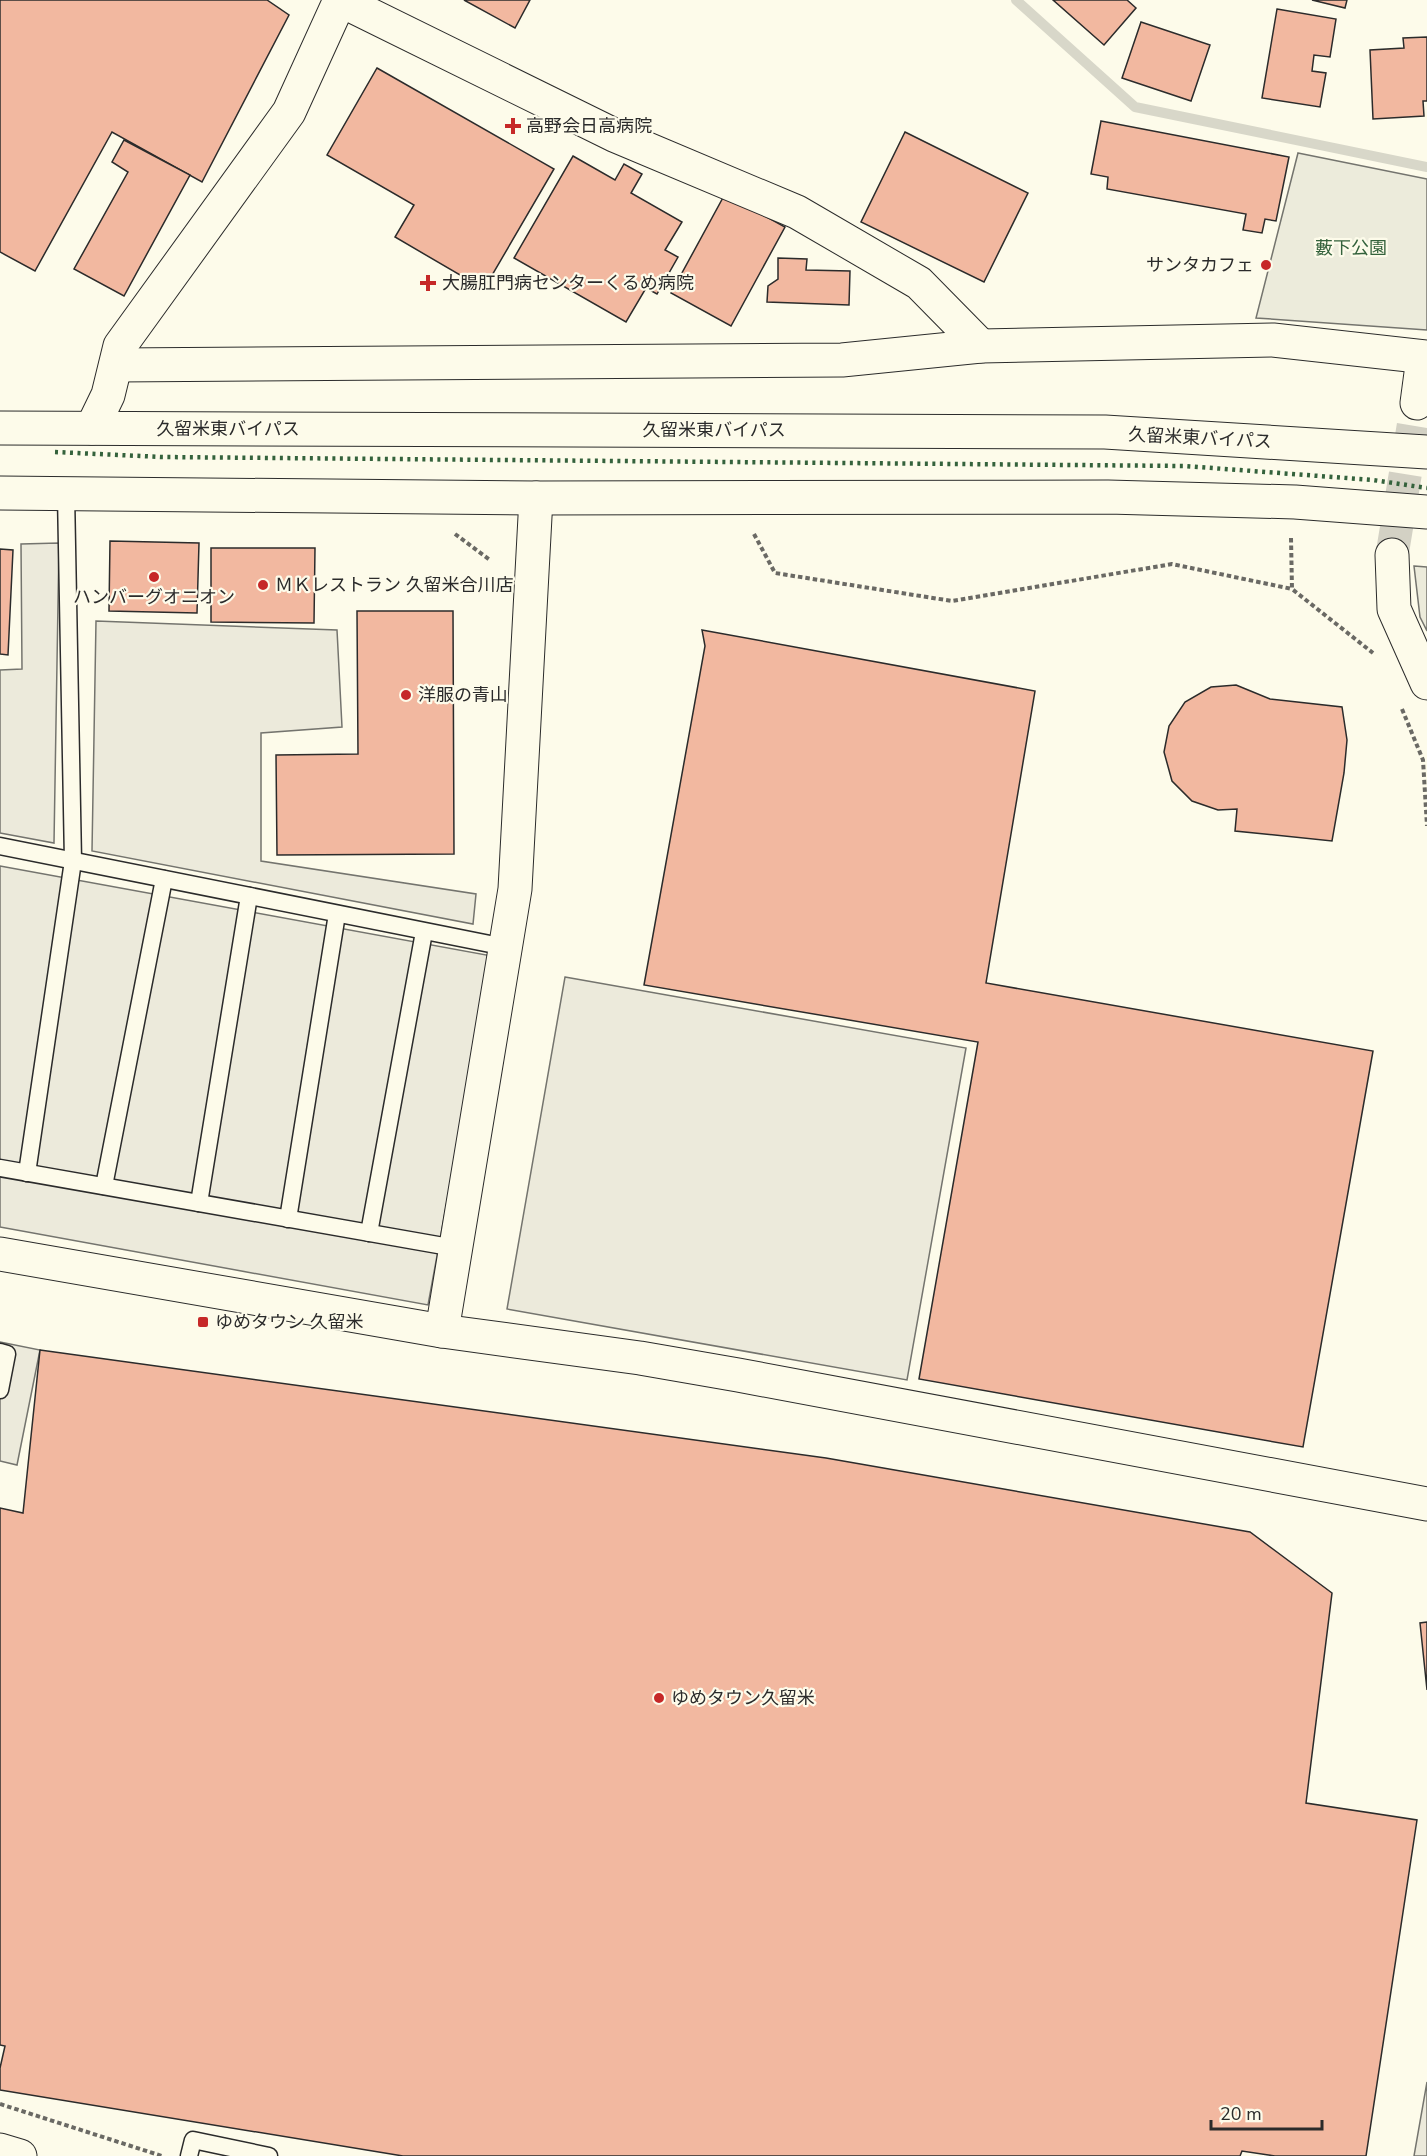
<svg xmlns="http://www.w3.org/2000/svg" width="1427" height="2156" font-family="'Nunito Sans','Noto Sans JP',sans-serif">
<rect width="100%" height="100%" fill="#fdfbea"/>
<!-- green -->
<g fill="#ecebdb" stroke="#74746e" stroke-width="1.5">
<path d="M1298,153L1427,179V330L1256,318Z"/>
<path d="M1414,566L1427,567V631L1420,617Z"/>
</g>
<!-- parking -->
<g fill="#eceadb" stroke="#74746e" stroke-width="1.5">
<path d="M59,543L54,843L0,833V670L22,669L21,544Z"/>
<path d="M96,621L337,630L342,727L261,733V861L476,894L473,924L92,851Z"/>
<path d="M0,866L492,956L428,1305L0,1227Z"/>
<path d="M565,977L966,1048L907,1380L507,1309Z"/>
<path d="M0,1342L40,1350L17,1465L0,1461Z"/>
<path d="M1427,2082V2156H1414Z"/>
</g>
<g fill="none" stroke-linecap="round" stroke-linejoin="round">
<!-- stream -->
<path stroke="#d8d7c9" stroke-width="10" d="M1016,0L1135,107L1427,167"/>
</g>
<!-- building -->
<g fill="#f2b8a0" stroke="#2b2b2b" stroke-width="1.5">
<path d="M0,0H267L289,15L202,182L112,132L35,271L0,252Z"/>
<path d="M464,0H530L515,28Z"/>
<path d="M1053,0H1127L1136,8L1104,45Z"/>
<path d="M1312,0H1347L1345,8Z"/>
<path d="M1277,9L1336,19L1330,57L1314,55L1312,71L1326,73L1320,107L1262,98Z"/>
<path d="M1141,22L1210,45L1191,101L1122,78Z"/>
<path d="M1427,37V101H1423L1424,116L1373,119L1370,50L1404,48L1403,38Z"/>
<path d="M377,68L554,169L484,289L395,237L414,205L327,155Z"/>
<path d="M1101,121L1289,157L1276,221L1265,219L1262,233L1243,230L1246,214L1107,189L1108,177L1091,174Z"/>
<path d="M905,132L1028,193L984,282L861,222Z"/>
<path d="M124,140L190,175L124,296L74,269L128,172L112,162Z"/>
<path d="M573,156L615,180L624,164L642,174L631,193L682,222L665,250L678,257L657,294L646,288L626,322L514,258Z"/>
<path d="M725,194L785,227L731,326L671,293Z"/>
<path d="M778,258L807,259L806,270L850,271L849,305L767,302L768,286L778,279Z"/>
<path d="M110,541L199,543L197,613L109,611Z"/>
<path d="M211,548H315L314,623L211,622Z"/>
<path d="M0,549L13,550L8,655L0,654Z"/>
<path d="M357,611H453L454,854L277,855L276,755L358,754Z"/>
<path d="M702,630L1035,691L986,983L1373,1051L1303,1447L919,1379L978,1042L644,985L705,646Z"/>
<path d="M1236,685L1270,699L1342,707L1347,740L1344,773L1332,841L1235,831L1237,809L1218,810L1192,801L1172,781L1164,752L1169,726L1185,702L1211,687Z"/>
<path d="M40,1350L826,1458L1250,1532L1332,1593L1306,1803L1417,1820L1366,2156H1275L1242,2151L1240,2156H403L0,2090V2068L5,2046L0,2045V1508L23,1513Z"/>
<path d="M1427,1622V1690L1420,1623Z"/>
</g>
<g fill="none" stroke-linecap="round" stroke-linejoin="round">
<!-- minor-tunnel -->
<path stroke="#d3d1c4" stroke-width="33" stroke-dasharray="33 16" stroke-linecap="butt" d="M1392,555L1417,403"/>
<!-- service casing -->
<g stroke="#2b2b2b" stroke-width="19">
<g id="service">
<path d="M0,846L505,947"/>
<path d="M0,1168L455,1248"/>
<path d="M27,1173L73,861L66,494"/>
<path d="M104,1186L164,879"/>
<path d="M199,1203L249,896"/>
<path d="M288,1219L337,914"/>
<path d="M369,1233L424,932"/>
<path d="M0,1352L7,1354L0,1390"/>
<path d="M189,2156L193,2140L269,2156"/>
</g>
</g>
<!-- minor casing -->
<g stroke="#2b2b2b" stroke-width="35">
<g id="minor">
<path d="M340,0L614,135L797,212L919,283L981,346"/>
<path d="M116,365L842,360L981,346L1273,340L1427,357"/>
<path d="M1417,403L1423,358"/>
<path d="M92,428L108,395L120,346L289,112L340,0"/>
<path d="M1392,555L1394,609L1427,683"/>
<path d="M0,1254L442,1331L640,1358L738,1375L1427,1504"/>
<path d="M442,1331L515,889L536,498"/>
</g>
</g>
<!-- tertiary casing -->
<g stroke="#2b2b2b" stroke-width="35">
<path id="tertiary" d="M0,2150L20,2156"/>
</g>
<!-- trunk casing -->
<g stroke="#2b2b2b" stroke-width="35">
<g id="trunk">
<path d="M0,428L1105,432L1427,452"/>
<path d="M0,493L536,498L1108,497L1295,502L1427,512"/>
</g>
</g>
<!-- path -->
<g stroke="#6a6964" stroke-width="4" stroke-dasharray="4.5 3" stroke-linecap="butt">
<path d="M455,534L490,560"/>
<path d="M754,534L775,573L952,601L1172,564L1292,589"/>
<path d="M1291,538L1292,589L1373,653"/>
<path d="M1402,709L1423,760L1427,826"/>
<path d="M0,2104L162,2156"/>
</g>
<!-- service -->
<use href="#service" stroke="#fdfbea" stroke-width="16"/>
<!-- minor -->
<use href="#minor" stroke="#fdfbea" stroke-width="33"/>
<!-- tertiary -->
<use href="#tertiary" stroke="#fdfbea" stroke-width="33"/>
<!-- trunk -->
<use href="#trunk" stroke="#fdfbea" stroke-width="33"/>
<!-- hedge -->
<path stroke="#34623c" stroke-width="4.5" stroke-dasharray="3 4.5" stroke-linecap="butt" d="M55,452L162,457L1185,466L1373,480L1427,488"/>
</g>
<!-- markers -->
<g fill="#c62828" stroke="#fdfbea" stroke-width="2">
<path d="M510 117h6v6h6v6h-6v6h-6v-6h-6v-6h6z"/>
<circle cx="1266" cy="265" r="6"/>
<path d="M425 274h6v6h6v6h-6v6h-6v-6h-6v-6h6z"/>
<circle cx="154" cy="577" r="6"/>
<circle cx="263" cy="585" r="6"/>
<circle cx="406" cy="695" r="6"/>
<rect x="197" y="1316" width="12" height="12" rx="3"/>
<circle cx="659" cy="1698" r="6"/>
</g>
<g text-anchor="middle" stroke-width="4.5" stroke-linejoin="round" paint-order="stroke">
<!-- poi labels -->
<g font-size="18" fill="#2b2b2b" stroke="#fdfbea" text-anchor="start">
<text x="526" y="132">高野会日高病院</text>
<text x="1254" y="271" text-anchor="end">サンタカフェ</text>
<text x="442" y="289">大腸肛門病センターくるめ病院</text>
<text x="275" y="591">ＭＫレストラン 久留米合川店</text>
<text x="154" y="603" text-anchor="middle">ハンバーグオニオン</text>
<text x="418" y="701">洋服の青山</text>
<text x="215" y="1328">ゆめタウン 久留米</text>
<text x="671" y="1704">ゆめタウン久留米</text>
</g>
<!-- park labels -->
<g font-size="18" fill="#34623c" stroke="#fdfbea">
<text x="1351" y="254">藪下公園</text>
</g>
<!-- street labels -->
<g font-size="18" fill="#2b2b2b" stroke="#fdfbea">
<text x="228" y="435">久留米東バイパス</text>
<text x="714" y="436">久留米東バイパス</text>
<text transform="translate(1200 438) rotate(3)" y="6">久留米東バイパス</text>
</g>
</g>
<!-- scale -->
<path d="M1211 2120v9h111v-9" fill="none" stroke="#2b2b2b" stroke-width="3"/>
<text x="1220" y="2120" font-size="18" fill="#2b2b2b" stroke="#fdfbea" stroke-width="4.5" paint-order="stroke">20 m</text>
</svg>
